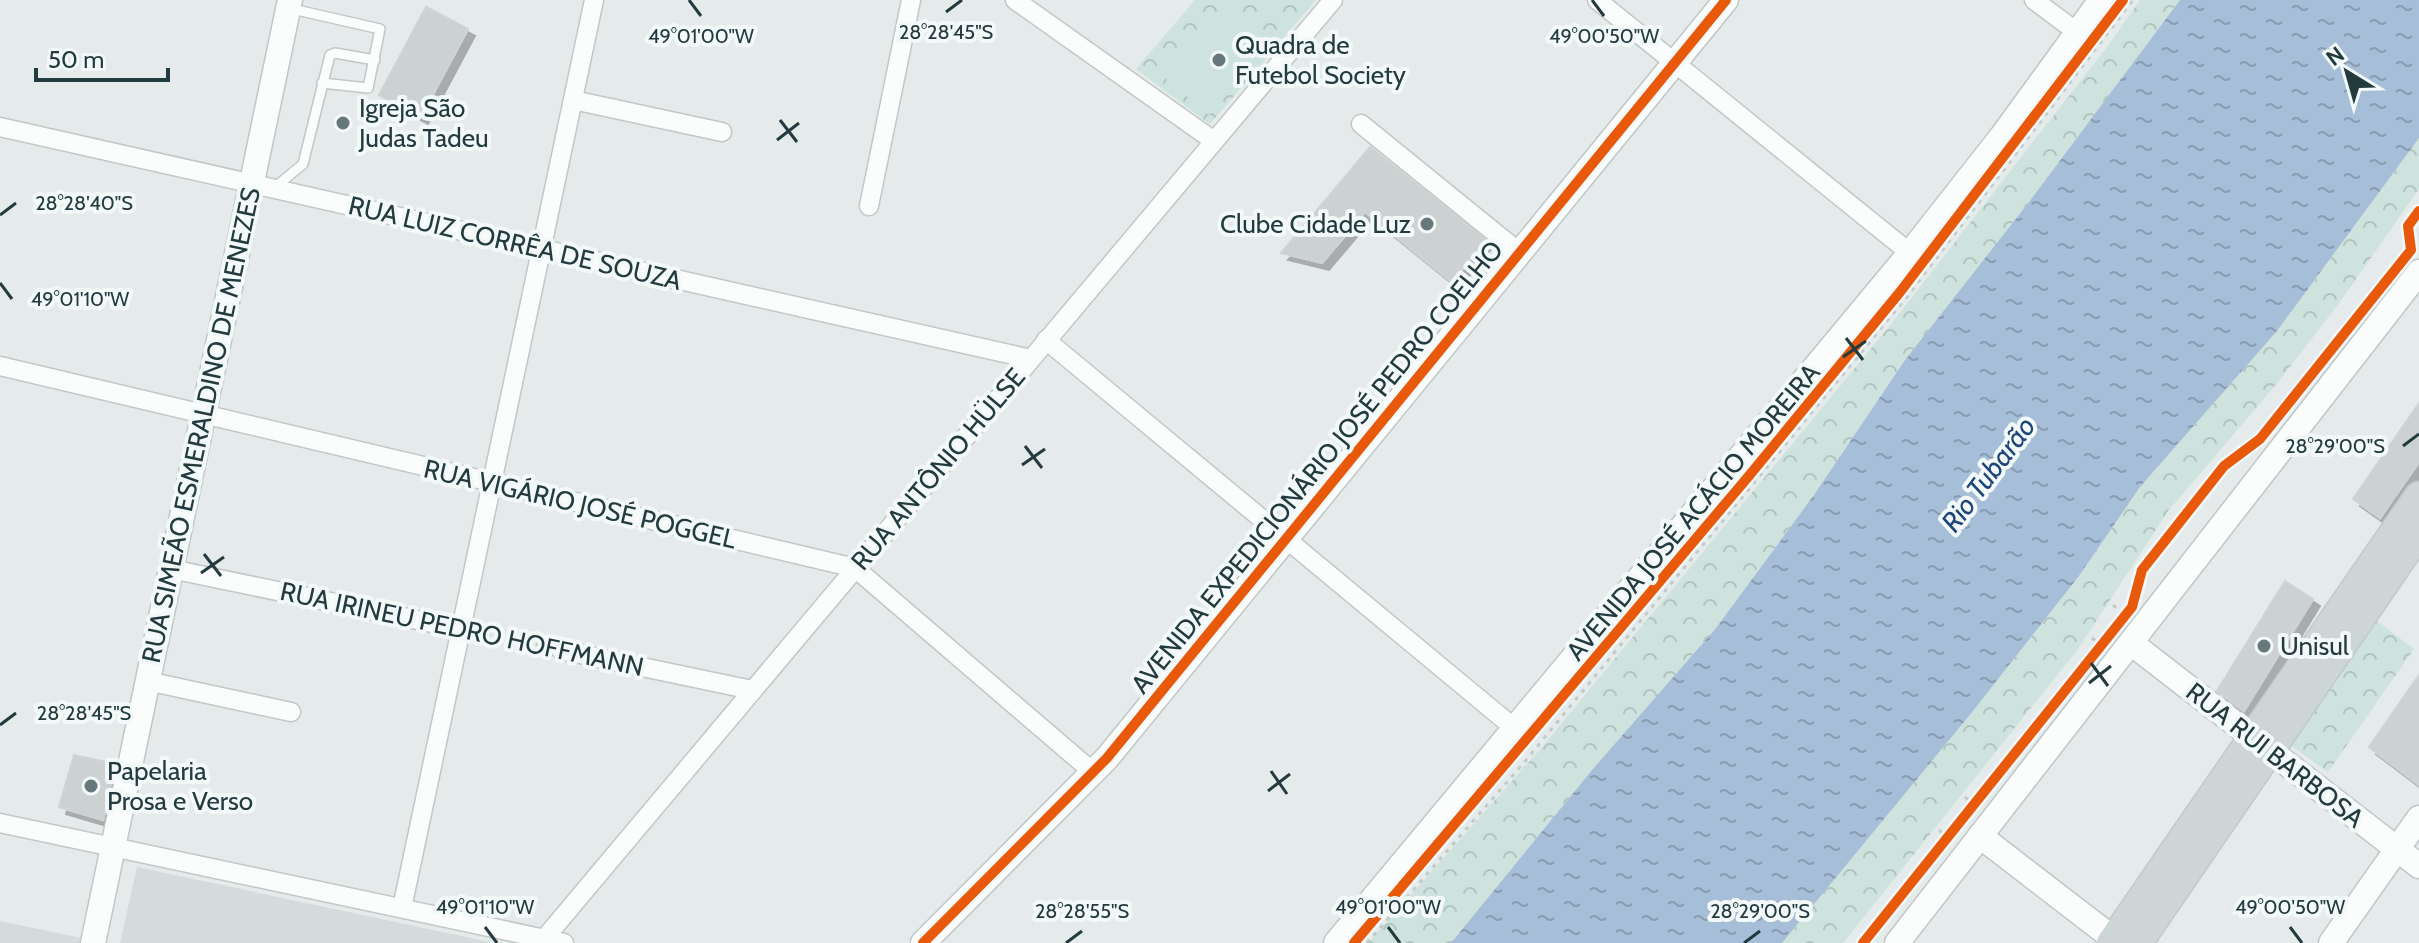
<svg xmlns="http://www.w3.org/2000/svg" width="2419" height="943" font-family="Cabin,sans-serif">
<defs>
<pattern id="park-crowns" width="20" height="18" patternUnits="userSpaceOnUse" patternTransform="scale(2)"><rect width="20" height="18" fill="#cee3dd"/><path d="M2 6a3 3 0 1 1 6 0M12 15a3 3 0 1 1 6 0" fill="none" stroke="#b1c4bf"/></pattern>
<pattern id="water-ripples" width="26" height="14" patternUnits="userSpaceOnUse" patternTransform="scale(2)"><rect width="26" height="14" fill="#a7bed8"/><path d="M2 4q2-2 4 0t4 0M15 11q2-2 4 0t4 0" fill="none" stroke="#889bb1"/></pattern>
<filter id="shadow"><feDropShadow dx="7" dy="7" stdDeviation="0" flood-color="#0004"/></filter>
</defs>
<rect width="100%" height="100%" fill="#e5eaea"/>
<!-- built -->
<g fill="#d3dbdb">
<path d="M137,867L494,943H120Z"/>
<path d="M0,921L81,938L80,943H0Z"/>
</g>
<!-- park -->
<g fill="url(#park-crowns)">
<path d="M1195,0H1316L1210,124L1136,69Z"/>
<path d="M2140,0H2180L2029,202L1905,360L1814,495L1716,628L1592,770L1451,943H1368L1537,753L1888,328L2107,47Z"/>
<path d="M2419,138V189L2340,302L2279,381L2168,511L2078,649L1843,943H1782L1973,711L2079,576L2140,487L2277,331Z"/>
<path d="M2372,617L2414,649L2328,772L2286,742Z"/>
</g>
<!-- pitch -->
<path fill="#cee3dd" d="M1229,5L1272,41L1209,115L1166,79Z"/>
<!-- water -->
<path fill="url(#water-ripples)" d="M2180,0H2419V138L2277,331L2140,487L2079,576L1973,711L1782,943H1451L1592,770L1716,628L1814,495L1905,360L2029,202Z"/>
<!-- building -->
<g fill="#ccd1d1" stroke="#ced3d3" stroke-width="2" filter="url(#shadow)">
<path d="M426,7L468,29L421,117L379,95Z"/>
<path d="M1370,147L1486,240L1452,282L1365,212L1322,263L1281,253Z"/>
<path d="M2419,403V462L2380,518L2353,499Z"/>
<path d="M2285,581L2313,599L2244,711L2217,691Z"/>
<path d="M2419,675V785L2369,747Z"/>
<path d="M74,755L115,764L103,820L59,807Z"/>
</g>
<g fill="none" stroke-linecap="round" stroke-linejoin="round">
<!-- lane casing -->
<g stroke="#c2c7c7" stroke-width="12">
<g id="lane">
<path d="M288,8L380,29L368,88L322,83"/>
<path d="M274,188L303,164L330,55L335,53L375,60"/>
</g>
</g>
<!-- street casing -->
<g stroke="#c2c7c7" stroke-width="21">
<g id="street">
<path d="M1015,0L1214,141"/>
<path d="M1597,0L1910,253"/>
<path d="M2034,0L2078,33"/>
<path d="M573,100L722,132"/>
<path d="M1361,124L1520,253"/>
<path d="M0,127L1031,359"/>
<path d="M869,206L911,0"/>
<path d="M1046,340L1513,727"/>
<path d="M0,366L855,568L1094,773"/>
<path d="M171,569L461,629"/>
<path d="M561,650L752,690"/>
<path d="M147,681L291,712"/>
<path d="M0,823L564,943"/>
<path d="M402,908L594,0"/>
<path d="M544,939L1333,0"/>
</g>
</g>
<!-- secondary casing -->
<g stroke="#c0c7c8" stroke-width="27">
<g id="secondary">
<path d="M2131,643L2419,866"/>
<path d="M1980,836L2119,943"/>
<path d="M93,943L290,0"/>
<path d="M923,943L1107,758L1726,0"/>
<path d="M1336,943L1910,253L2002,136L2101,0"/>
<path d="M1897,943L2419,272"/>
<path d="M2331,943L2419,818"/>
</g>
</g>
<!-- primary casing -->
<g stroke="#c1c9ca" stroke-width="31">
<g id="primary">
<path d="M2111,943L2419,496"/>
<path d="M2138,943L2419,533"/>
</g>
</g>
<!-- path -->
<g stroke="#c2caca" stroke-width="3" stroke-dasharray="4 6" stroke-linecap="butt">
<path d="M2113,605L2127,616"/>
<path d="M477,632L543,646"/>
<path d="M2092,638L2103,646"/>
<path d="M1965,797L1977,808"/>
<path d="M1939,830L1952,841"/>
<path d="M1367,943L1522,765L1906,298L2133,0"/>
</g>
<!-- lane -->
<use href="#lane" stroke="#fbfcfc" stroke-width="9"/>
<!-- street -->
<use href="#street" stroke="#fbfcfc" stroke-width="18"/>
<!-- secondary -->
<use href="#secondary" stroke="#fbfcfc" stroke-width="24"/>
<!-- primary -->
<use href="#primary" stroke="#ced5d6" stroke-width="28"/>
<!-- cycleway casing -->
<g stroke="#f3f9f8" stroke-width="15">
<g id="cycleway">
<path d="M923,943L1107,758L1726,0"/>
<path d="M1354,943L1748,477L1900,292L2123,0"/>
<path d="M1863,943L2132,607L2142,570L2224,466L2260,439L2411,250L2408,226L2419,211"/>
</g>
</g>
<!-- cycleway -->
<use href="#cycleway" stroke="#e8590c" stroke-width="10"/>
</g>
<!-- ticks -->
<path fill="none" stroke="#233a3e" stroke-width="3" d="M689,0L701,16M1592,0L1604,16M946,12L962,0M780,120L797,142M777,140L799,123M0,215L16,203M0,283L12,299M1846,338L1863,360M1843,357L1866,341M1025,446L1042,468M2403,446L2419,434M1022,465L1045,449M204,554L221,576M201,573L224,557M2091,663L2108,686M2089,683L2111,666M0,725L16,713M1271,771L1287,794M1268,791L1290,774M485,927L497,943M1388,927L1400,943M2290,927L2302,943M1066,943L1082,931M1744,943L1760,931"/>
<!-- markers -->
<g fill="#67787a" stroke="#f3f9f8" stroke-width="3">
<circle cx="1219" cy="60" r="8"/>
<circle cx="343" cy="123" r="8"/>
<circle cx="1427" cy="224" r="8"/>
<circle cx="2264" cy="646" r="8"/>
<circle cx="91" cy="786" r="8"/>
</g>
<g text-anchor="middle" stroke-width="8" stroke-linejoin="round" paint-order="stroke">
<!-- poi labels -->
<g font-size="26" fill="#233a3e" stroke="#f3f9f8" text-anchor="start">
<text x="1235" y="54">Quadra de<tspan x="1235" dy="30">Futebol Society</tspan></text>
<text x="359" y="117">Igreja São<tspan x="359" dy="30">Judas Tadeu</tspan></text>
<text x="1411" y="233" text-anchor="end">Clube Cidade Luz</text>
<text x="2280" y="655">Unisul</text>
<text x="107" y="780">Papelaria<tspan x="107" dy="30">Prosa e Verso</tspan></text>
</g>
<!-- street labels -->
<g font-size="26" fill="#233a3e" stroke="#f3f9f8">
<text transform="translate(515 243) rotate(13)" y="9">RUA LUIZ CORRÊA DE SOUZA</text>
<text transform="translate(201 425) rotate(-78)" y="9">RUA SIMEÃO ESMERALDINO DE MENEZES</text>
<text transform="translate(1317 467) rotate(-51)" y="9">AVENIDA EXPEDICIONÁRIO JOSÉ PEDRO COELHO</text>
<text transform="translate(938 469) rotate(-50)" y="9">RUA ANTÔNIO HÜLSE</text>
<text transform="translate(580 504) rotate(13)" y="9">RUA VIGÁRIO JOSÉ POGGEL</text>
<text transform="translate(1693 512) rotate(-50)" y="9">AVENIDA JOSÉ ACÁCIO MOREIRA</text>
<text transform="translate(462 629) rotate(12)" y="9">RUA IRINEU PEDRO HOFFMANN</text>
<text transform="translate(2275 755) rotate(38)" y="9">RUA RUI BARBOSA</text>
</g>
<!-- water labels -->
<g font-size="28" font-style="italic" fill="#1e4679" stroke="#f3f9f8">
<text transform="translate(1988 474) rotate(-53)" y="10">Rio Tubarão</text>
</g>
</g>
<g font-size="20" text-anchor="middle" fill="#233a3e" stroke="#f3f9f8" stroke-width="8" stroke-linejoin="round" paint-order="stroke">
<text x="946" y="39">28°28'45"S</text>
<text x="701" y="43">49°01'00"W</text>
<text x="1604" y="43">49°00'50"W</text>
<text x="84" y="210">28°28'40"S</text>
<text x="80" y="306">49°01'10"W</text>
<text x="2335" y="453">28°29'00"S</text>
<text x="84" y="720">28°28'45"S</text>
<text x="485" y="914">49°01'10"W</text>
<text x="1388" y="914">49°01'00"W</text>
<text x="2290" y="914">49°00'50"W</text>
<text x="1082" y="918">28°28'55"S</text>
<text x="1760" y="918">28°29'00"S</text>
</g>
<!-- north arrow -->
<g transform="translate(2347 72) rotate(323)" stroke="#f3f9f8" stroke-width="6" paint-order="stroke">
<path d="M0-6L14 30L0 20L-14 30Z" fill="#233a3e"/>
<text y="-12" font-size="22" font-weight="bold" text-anchor="middle" fill="#233a3e">N</text>
</g>
<!-- scale -->
<path d="M36 68v12h132v-12" fill="none" stroke="#233a3e" stroke-width="4"/>
<text x="48" y="68" font-size="24" fill="#233a3e" stroke="#f3f9f8" stroke-width="6" paint-order="stroke">50 m</text>
</svg>
